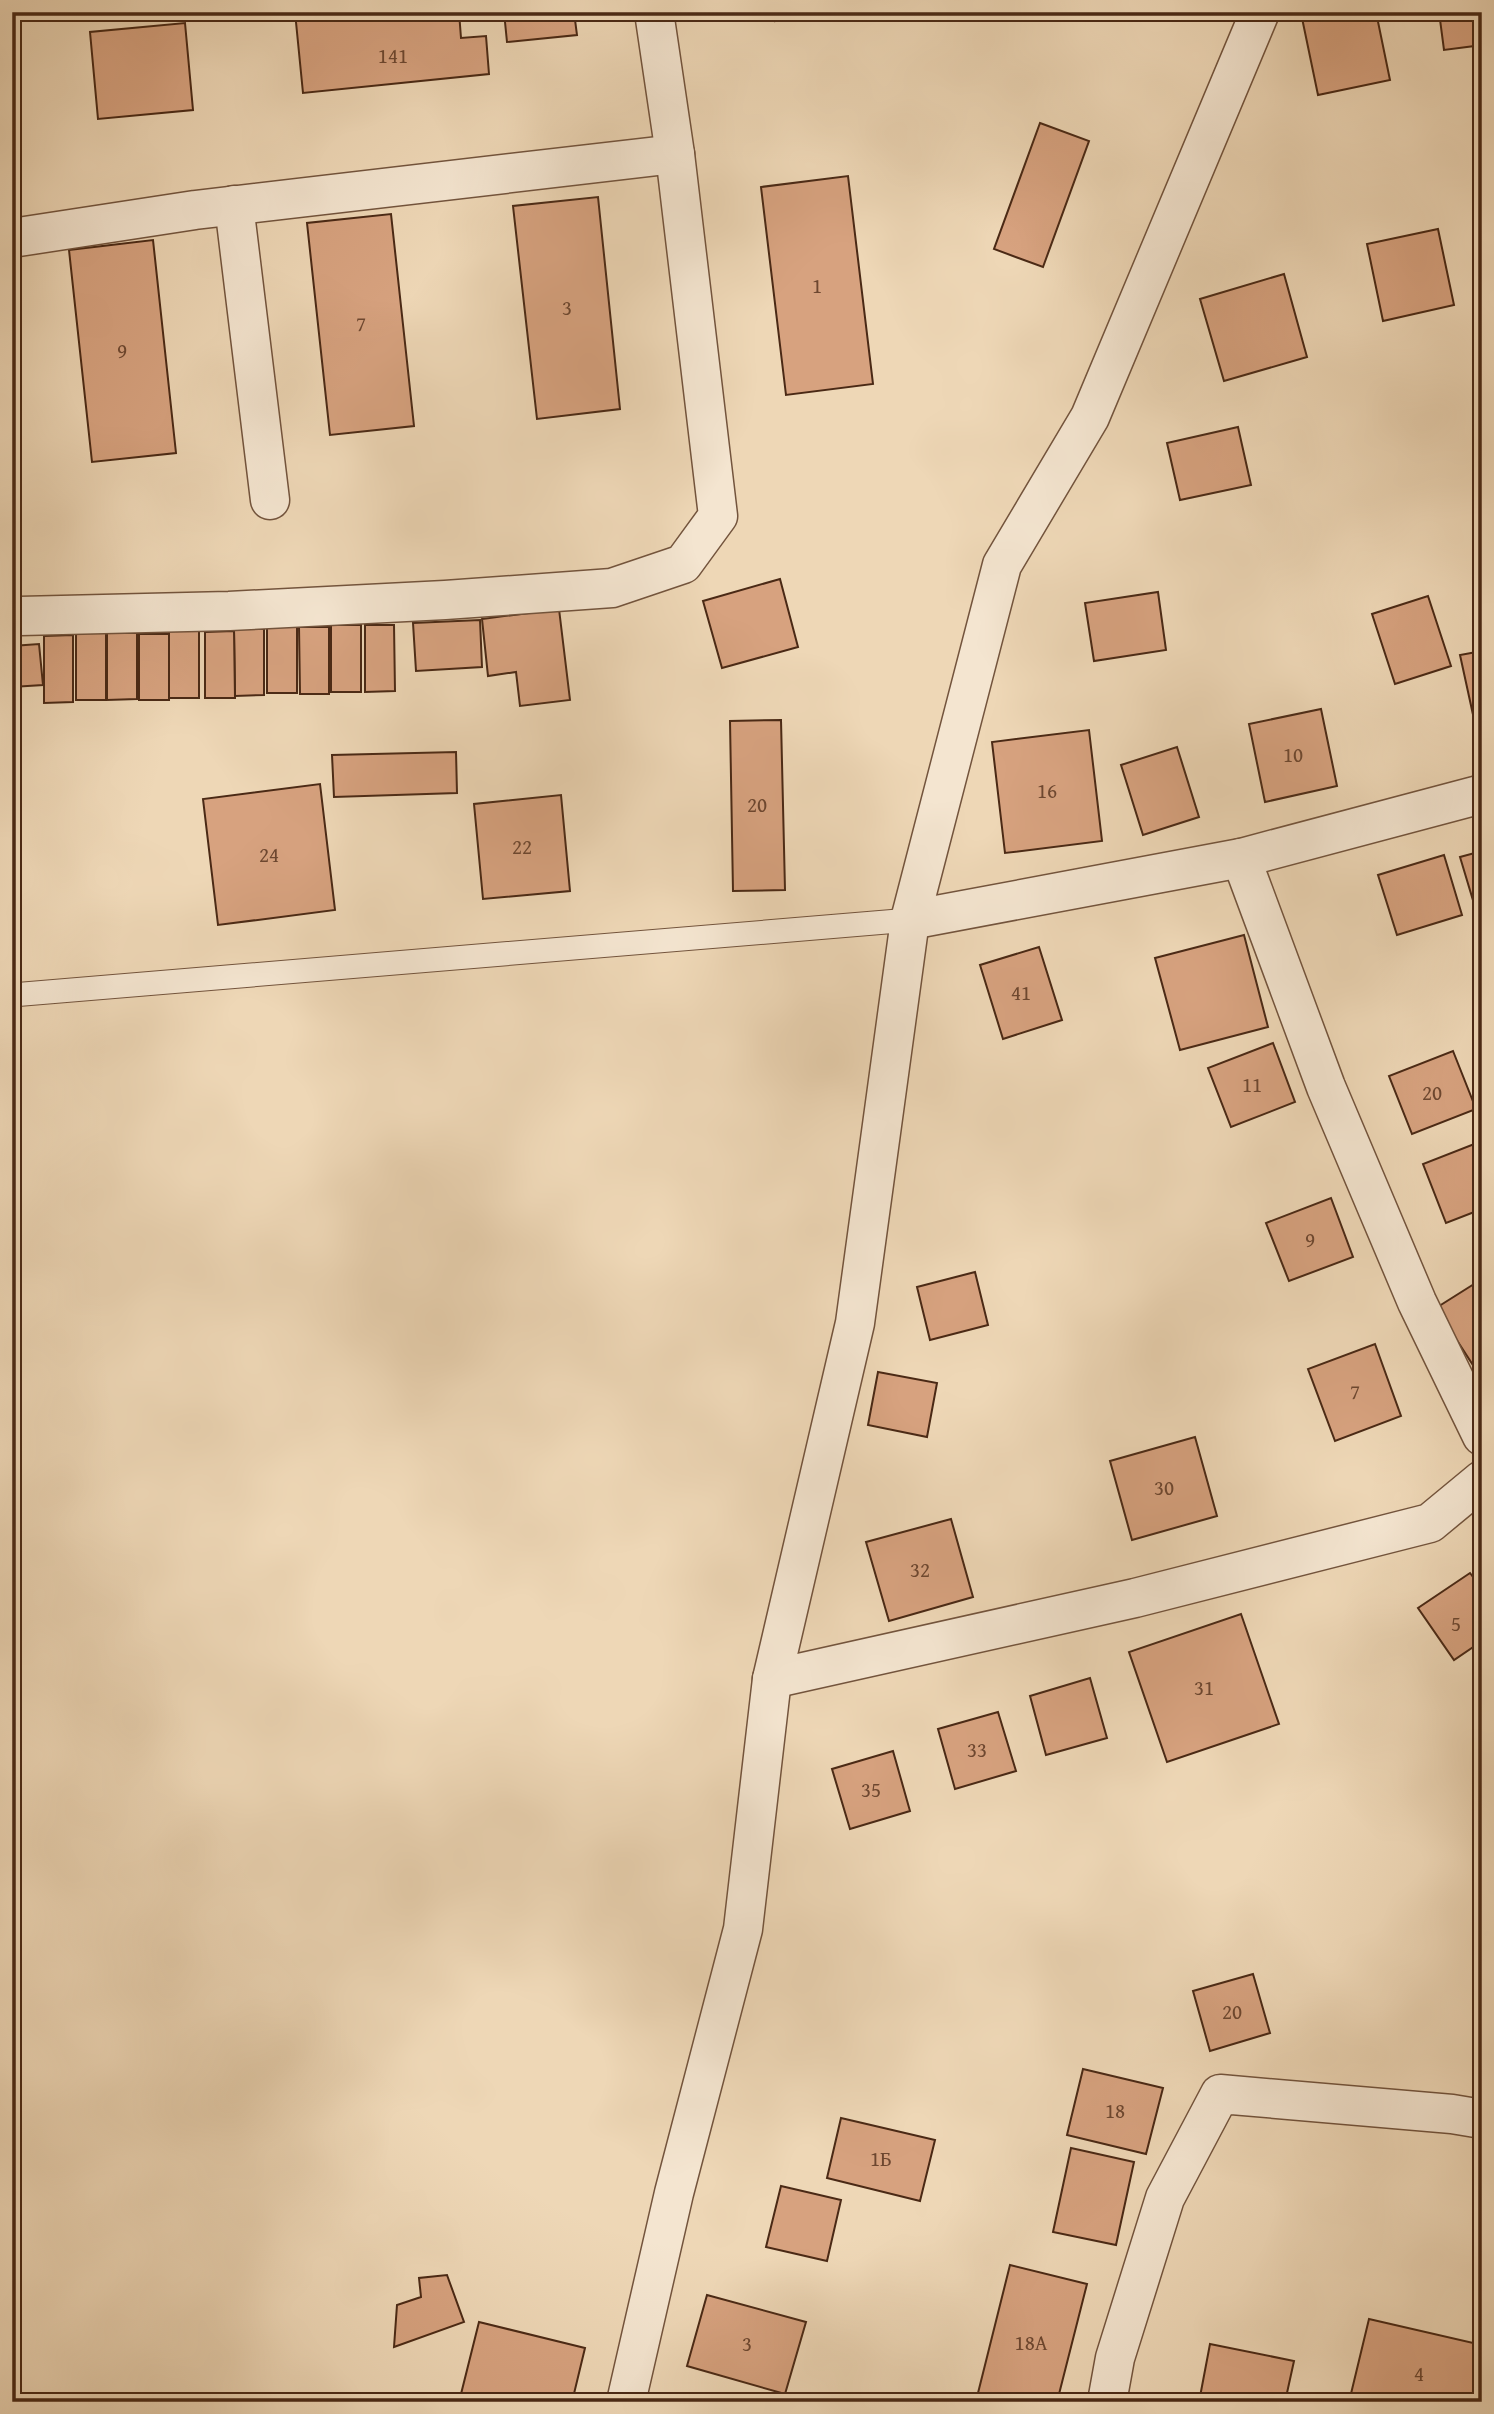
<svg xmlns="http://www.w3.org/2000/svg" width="1494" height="2414" font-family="'Gentium Book Plus',serif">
<rect width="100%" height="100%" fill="#eed7b6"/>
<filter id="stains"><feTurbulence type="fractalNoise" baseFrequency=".00286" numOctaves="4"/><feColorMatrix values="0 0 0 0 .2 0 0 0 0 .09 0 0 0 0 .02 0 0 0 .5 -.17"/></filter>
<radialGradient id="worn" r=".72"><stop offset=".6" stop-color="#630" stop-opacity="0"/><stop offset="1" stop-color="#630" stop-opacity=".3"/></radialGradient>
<!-- building -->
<g fill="#d7a27f" stroke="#4a2915" stroke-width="2">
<path d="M295,12H459L461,38L486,36L489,74L303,93Z"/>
<path d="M504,12H574L577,35L507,42Z"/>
<path d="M774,12H834L775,21Z"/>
<path d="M1330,12H1376L1390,80L1318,95L1302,18Z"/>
<path d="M1439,12H1482V45L1444,50Z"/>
<path d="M185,23L193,110L98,119L90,32Z"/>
<path d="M1040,123L1089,141L1043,267L994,249Z"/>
<path d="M848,176L873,384L786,395L761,187Z"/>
<path d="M598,197L620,409L537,419L513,206Z"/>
<path d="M391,214L414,426L330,435L307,223Z"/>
<path d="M1438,229L1454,305L1383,321L1367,244Z"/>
<path d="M153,240L176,453L92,462L69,250Z"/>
<path d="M1284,274L1307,357L1224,381L1200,299Z"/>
<path d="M1238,427L1251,485L1180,500L1167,443Z"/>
<path d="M780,579L798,647L722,668L703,601Z"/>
<path d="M1158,592L1166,650L1094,661L1085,603Z"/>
<path d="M1428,596L1451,666L1395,684L1372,614Z"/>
<path d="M559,609L570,700L520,706L516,672L488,676L482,619Z"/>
<path d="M480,620L482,667L416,671L413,623Z"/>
<rect x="331" y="625" width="30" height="67"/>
<path d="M365,625H394L395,691L365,692Z"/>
<rect x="267" y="626" width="30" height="67"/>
<path d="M299,627H329V694H300Z"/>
<path d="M234,629H264V695L235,696Z"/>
<rect x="169" y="631" width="30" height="67"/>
<path d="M234,631L235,698H205V632Z"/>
<rect x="76" y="633" width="30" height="67"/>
<path d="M107,633H137V699L107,700Z"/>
<rect x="139" y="634" width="30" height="66"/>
<path d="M73,635V702L44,703V636Z"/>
<path d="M39,644L43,685L12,687V646Z"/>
<path d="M1482,651V732L1477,733L1460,655Z"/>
<path d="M1321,709L1337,786L1265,802L1249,724Z"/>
<path d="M781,720L785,890L733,891L730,721Z"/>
<path d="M1089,730L1102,841L1005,853L992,742Z"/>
<path d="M1177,747L1199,817L1143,835L1121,765Z"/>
<path d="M456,752L457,793L334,797L332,755Z"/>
<path d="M320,784L335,910L218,925L203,799Z"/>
<path d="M561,795L570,891L483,899L474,804Z"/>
<path d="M1482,851V916L1478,917L1460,857Z"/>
<path d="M1444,855L1462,915L1397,935L1378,875Z"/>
<path d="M1244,935L1268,1027L1180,1050L1155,958Z"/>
<path d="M1039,947L1062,1020L1003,1039L980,965Z"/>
<path d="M1273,1043L1295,1102L1231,1127L1208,1068Z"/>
<path d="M1453,1051L1476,1109L1412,1134L1389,1076Z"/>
<path d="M1482,1141V1209L1446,1223L1423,1164Z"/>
<path d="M1331,1198L1353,1257L1289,1281L1266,1223Z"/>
<path d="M975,1272L988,1325L930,1340L917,1287Z"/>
<path d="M1482,1279V1379L1436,1308Z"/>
<path d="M1375,1344L1401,1416L1335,1441L1308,1369Z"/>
<path d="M878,1372L937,1383L927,1437L868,1425Z"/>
<path d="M1195,1437L1217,1516L1132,1540L1110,1461Z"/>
<path d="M951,1519L973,1597L889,1621L866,1542Z"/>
<path d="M1470,1573L1482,1589V1641L1454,1660L1418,1608Z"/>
<path d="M1241,1614L1279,1724L1167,1762L1129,1652Z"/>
<path d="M1090,1678L1107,1738L1046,1755L1030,1696Z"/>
<path d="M998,1712L1016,1771L955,1789L938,1729Z"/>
<path d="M893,1751L910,1811L850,1829L832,1769Z"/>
<path d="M1253,1974L1270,2033L1210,2051L1193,1991Z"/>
<path d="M1083,2069L1163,2088L1146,2154L1067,2135Z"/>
<path d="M841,2118L935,2140L920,2201L827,2178Z"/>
<path d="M1071,2148L1134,2162L1116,2245L1053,2232Z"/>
<path d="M781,2186L841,2200L827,2261L766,2247Z"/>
<path d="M1010,2265L1087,2284L1057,2402L976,2401Z"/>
<path d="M447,2275L464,2322L394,2347L397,2305L421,2297L419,2278Z"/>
<path d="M1482,2284V2309L1477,2308Z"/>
<path d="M707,2295L806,2322L785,2394L687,2366Z"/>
<path d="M1369,2319L1482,2345V2402H1349Z"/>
<path d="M479,2322L585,2348L572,2402H459Z"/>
<path d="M1210,2344L1294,2361L1285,2402H1199Z"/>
</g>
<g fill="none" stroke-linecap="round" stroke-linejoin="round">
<!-- service casing -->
<g stroke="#73543d" stroke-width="25">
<path id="service" d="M12,995L910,920"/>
</g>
<!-- minor casing -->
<g stroke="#73543d" stroke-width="41">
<g id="minor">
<path d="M234,205L270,500"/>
<path d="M12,238L195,210L675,154"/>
<path d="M20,616L229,611L445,600L612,588L683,564L718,516L675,154L654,12"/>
<path d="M1241,858L1326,1087L1417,1302L1482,1436"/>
<path d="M910,920L1241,858L1482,794"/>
<path d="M772,1679L1135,1598L1430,1523L1482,1480"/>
<path d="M626,2402L674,2193L743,1929L772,1679L855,1323L910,920L1002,565L1090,417L1260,12"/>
<path d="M1107,2402L1115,2358L1165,2198L1220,2094L1452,2114L1482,2119"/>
</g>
</g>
<!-- service -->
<use href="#service" stroke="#f4e5d0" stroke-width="23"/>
<!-- minor -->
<use href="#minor" stroke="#f4e5d0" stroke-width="38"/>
</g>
<g text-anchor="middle" stroke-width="5" stroke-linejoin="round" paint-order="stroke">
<!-- number labels -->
<g font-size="21" fill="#6d4730">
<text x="393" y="63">141</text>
<text x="817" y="293">1</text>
<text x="567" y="315">3</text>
<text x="361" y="331">7</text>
<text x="122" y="358">9</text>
<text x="1293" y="762">10</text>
<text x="1047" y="798">16</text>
<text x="757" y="812">20</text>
<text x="522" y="854">22</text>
<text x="269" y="862">24</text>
<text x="1021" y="1000">41</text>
<text x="1252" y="1092">11</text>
<text x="1432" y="1100">20</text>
<text x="1310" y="1247">9</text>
<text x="1355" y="1399">7</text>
<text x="1164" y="1495">30</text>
<text x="920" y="1577">32</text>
<text x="1456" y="1631">5</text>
<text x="1204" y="1695">31</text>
<text x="977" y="1757">33</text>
<text x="871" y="1797">35</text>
<text x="1232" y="2019">20</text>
<text x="1115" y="2118">18</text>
<text x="881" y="2166">1Б</text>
<text x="1031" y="2350">18А</text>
<text x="747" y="2351">3</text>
<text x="1419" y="2381">4</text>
</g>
</g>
<!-- margin -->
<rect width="1494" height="2414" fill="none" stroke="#eed7b6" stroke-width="42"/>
<rect x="14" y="14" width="1466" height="2386" fill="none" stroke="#4a2915" stroke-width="3.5"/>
<rect x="21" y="21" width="1452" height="2372" fill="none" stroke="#4a2915" stroke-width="2"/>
<rect width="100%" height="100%" filter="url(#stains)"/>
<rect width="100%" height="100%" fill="url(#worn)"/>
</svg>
